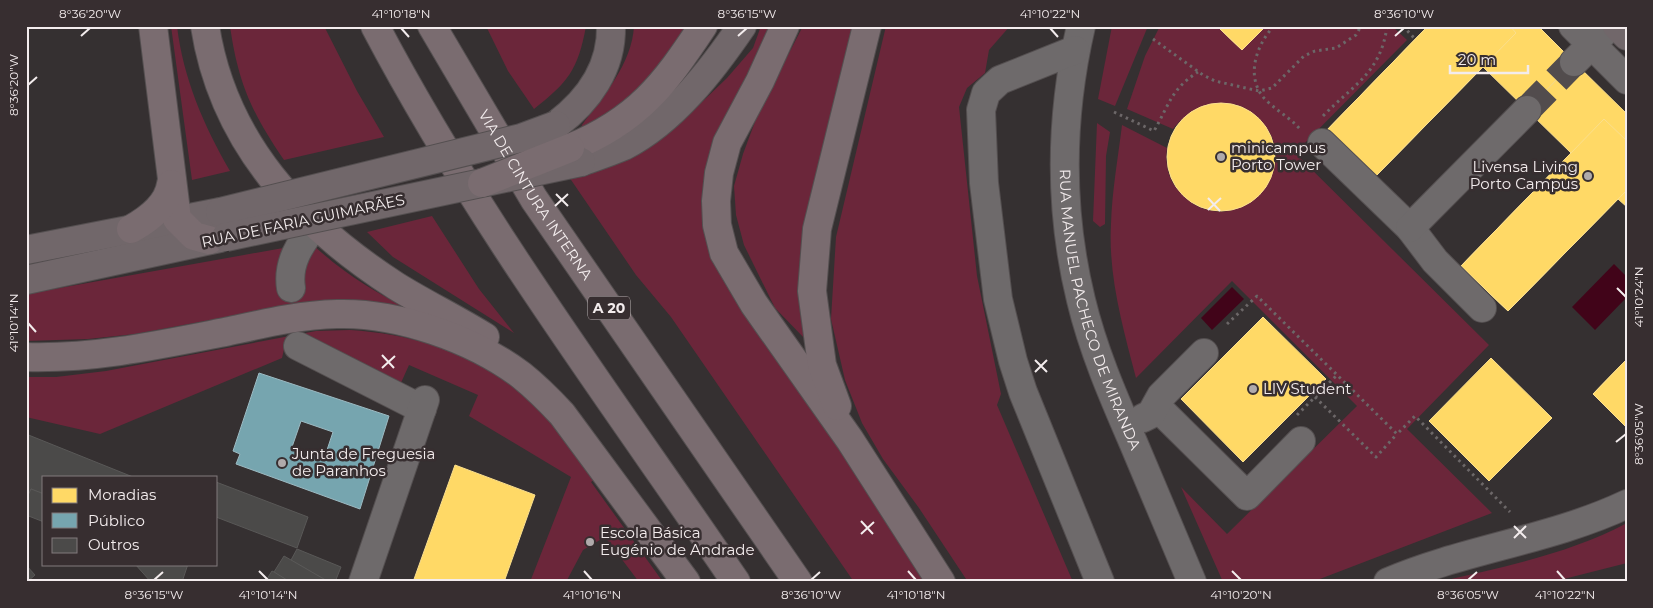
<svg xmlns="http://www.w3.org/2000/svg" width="1653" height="608" font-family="Montserrat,sans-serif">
<rect width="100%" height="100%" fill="#353031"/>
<!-- green -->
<g fill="#6b263a">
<path d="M171,26H177C183,78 204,126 230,171L192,180Z"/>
<path d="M230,26H324L357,91L384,137L284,160C252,113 238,83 230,26Z"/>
<path d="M486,26H586C578,70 568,82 534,109L508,71Z"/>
<path d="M634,26H690L634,96L581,131L582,125C603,96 632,64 634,26Z"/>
<path d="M761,26H771L749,75L725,117L707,164L708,230L935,582H854L671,317L636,275L567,174L642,150L679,124L727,78L753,48Z"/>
<path d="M803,26H854L806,340L775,308L744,245L736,215L734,186L743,154L759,111Z"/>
<path d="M886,26H1010L989,50L985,73L967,88L959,107L977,276L1001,394L997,405L1073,582H968L919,508L883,459L862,423L845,380L831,319L836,237Z"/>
<path d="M1112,26H1148L1115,106L1098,99Z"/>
<path d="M1160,26H1217L1242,50L1266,26H1392L1407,40L1295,153L1489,345L1407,429L1492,513L1312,582H1223L1181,487L1227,534L1357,406L1232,281L1136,378C1123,328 1108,276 1111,224C1112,191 1118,158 1122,125L1167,148C1165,164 1168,179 1179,191C1228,249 1312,171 1259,119C1232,92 1195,102 1173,129L1127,109L1145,56Z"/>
<path d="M1097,123L1110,132L1106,156L1105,224L1100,227L1093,221Z"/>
<path d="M432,216L479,289L514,333L393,257L367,232Z"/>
<path d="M311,243C342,272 373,292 412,310L326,301L302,303L135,334L88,339L26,341V294Z"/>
<path d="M350,330C412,334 474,353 524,390C552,412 576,449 597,478L591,482L663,582H639L605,537L583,550L566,582H530L571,477L469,416L478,395L409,365L400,385L285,345L282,358L100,434L26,417V377H56L106,371L316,331Z"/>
<path d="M1627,523V563L1552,582H1438C1502,567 1569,554 1627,523Z"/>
</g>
<!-- water -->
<g fill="#410419">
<path d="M1614,264L1627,277V297L1595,330L1572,307Z"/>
<path d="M1232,287L1244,299L1212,330L1201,318Z"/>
</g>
<!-- homes -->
<g fill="#ffd966" stroke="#fbdf8e">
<path d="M1217,26H1266L1242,50Z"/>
<path d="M1217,26H1266L1242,50Z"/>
<path d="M1428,26H1538L1574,62L1527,110L1483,67L1373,179L1325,132Z"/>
<path d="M1428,26H1510L1516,33L1373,179L1325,132Z"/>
<path d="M1574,62L1627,114V207L1618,199L1508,311L1461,266L1571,153L1527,110Z"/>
<circle cx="1221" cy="157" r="54"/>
<path d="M1604,119L1627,141V190L1508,311L1461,266Z"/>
<path d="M1263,317L1326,379L1243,462L1181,399Z"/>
<path d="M1491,358L1552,418L1489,481L1429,421Z"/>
<path d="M1627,359V428L1593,394Z"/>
<path d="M1627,359V428L1593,394Z"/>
<path d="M455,465L535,495L504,582H413Z"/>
</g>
<!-- public -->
<path fill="#76a5af" stroke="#9cbac2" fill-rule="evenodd" d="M259,373L389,416L360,509L236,464L240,454L233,451ZM301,421L333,432L324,459L292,447Z"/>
<!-- building -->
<g fill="#4b4a49" stroke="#595857">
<path d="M26,434L133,477H44V494L31,489L26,500Z"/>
<path d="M216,482L308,517L297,548L216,517Z"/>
<path d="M31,489L44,494V522L26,515V500Z"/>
<path d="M297,549L341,567L335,582H329L291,560Z"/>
<path d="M284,556L291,560L329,582H290L274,572Z"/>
<path d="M135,564H188L182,582H151Z"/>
<path d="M26,565L35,575L27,582H26Z"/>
<path d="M272,571L274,572L290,582H265Z"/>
</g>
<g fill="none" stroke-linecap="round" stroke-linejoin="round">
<!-- minor-tunnel -->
<path stroke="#524c4d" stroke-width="28" stroke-dasharray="28 14" stroke-linecap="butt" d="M1527,110L1574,62"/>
<!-- minor casing -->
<g stroke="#544f50" stroke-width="30">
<g id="minor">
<path id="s1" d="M1081,26C1060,117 1059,210 1081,300C1093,350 1113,396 1133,442C1153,489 1172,535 1192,582"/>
<path d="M1573,26L1627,80"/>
<path d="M1075,50L1000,80L986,93L981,110L984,183L998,299L1013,361L1023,392L1100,582"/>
<path d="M1574,62L1603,33"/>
<path d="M1322,143L1410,228L1435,261L1482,308"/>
<path d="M1410,228L1527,110"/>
<path d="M291,288C287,263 300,244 315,225"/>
<path d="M298,346L422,409"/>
<path d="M1156,406L1247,496L1301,441"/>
<path d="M1143,418L1151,414L1161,396L1204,353"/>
<path d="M363,582L425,400"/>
<path d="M1388,582C1465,549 1551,540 1627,504"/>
</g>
</g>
<!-- major casing -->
<g stroke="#544f50" stroke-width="30">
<g id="major">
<path d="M1617,26L1627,36"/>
<path d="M556,125C588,101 612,68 611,26"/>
<path d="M581,162C595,157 610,152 624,146C673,121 712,70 742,26"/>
<path d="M26,250L220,212"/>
<path d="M26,280L220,238"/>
</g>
</g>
<!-- highway casing -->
<g stroke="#544f50" stroke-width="30">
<g id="highway">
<path d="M153,26L177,219L194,236L209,240"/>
<path d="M205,26C223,143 300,224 396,286C425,304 456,319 485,337"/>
<path d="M375,26C478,222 612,400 736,582"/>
<path id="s2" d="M432,26L534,199L798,582"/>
<path d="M785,26L760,81L727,143L719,173L716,201L717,225L724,253L754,304L850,440L941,582"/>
<path d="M570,148C638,120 664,85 703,26"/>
<path d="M131,229C149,219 168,205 171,184"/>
<path d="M26,357C94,359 159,345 225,332C262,324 299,315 337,314C397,312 473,339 521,375C536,387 549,400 562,414L686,582"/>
<path d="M837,406L822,365L812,291L817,229L867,26"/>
</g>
</g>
<!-- path -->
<g stroke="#6c6768" stroke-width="3" stroke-dasharray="2.5 4" stroke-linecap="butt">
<path d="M1274,26C1255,46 1244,81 1268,102C1280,113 1289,117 1301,130"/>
<path d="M1403,26L1415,39"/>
<path d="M1153,39L1203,75L1215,81L1259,91L1272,88L1304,56L1315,51L1336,48L1356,35L1361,26"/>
<path d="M1114,112L1154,131C1169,105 1171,89 1198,72"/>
<path d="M1323,116C1353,85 1381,73 1387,26"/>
<path d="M1227,324L1257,296L1397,434L1415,416L1510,512"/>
<path d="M1315,397L1376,457L1397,434"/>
<path d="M1297,415L1337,375"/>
</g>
<!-- minor -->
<use href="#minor" stroke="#6e6a6b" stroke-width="28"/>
<!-- major -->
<use href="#major" stroke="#71676a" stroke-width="28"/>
<!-- highway -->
<use href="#highway" stroke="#7a6c70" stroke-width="28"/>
<!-- major-bridge casing -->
<g stroke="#544f50" stroke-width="30" stroke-linecap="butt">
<g id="major-bridge">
<path d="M220,212L521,138L556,125"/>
<path d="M226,237L581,162"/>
</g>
</g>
<!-- highway-bridge casing -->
<g stroke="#544f50" stroke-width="30" stroke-linecap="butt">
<path id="highway-bridge" d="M482,183L570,148"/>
</g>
<!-- major-bridge -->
<use href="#major-bridge" stroke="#71676a" stroke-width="28"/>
<!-- highway-bridge -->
<use href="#highway-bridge" stroke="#7a6c70" stroke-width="28"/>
</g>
<!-- ticks -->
<path fill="none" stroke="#f3eced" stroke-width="2" d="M401,28L409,37M1050,28L1058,37M81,36L90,28M738,36L747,28M1395,36L1404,28M28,85L37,77M556,194L568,206M1208,198L1220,211M555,206L568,194M1208,210L1221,198M1617,288L1626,297M28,323L36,332M382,355L394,368M1035,360L1047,372M382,368L395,356M1035,372L1047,360M1616,442L1626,434M861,521L873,534M1514,526L1526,538M861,534L874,522M1514,538L1526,526M259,571L268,580M584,571L592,580M908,571L916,580M1232,571L1241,580M1557,571L1565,580M154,580L163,572M811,580L820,572M1468,580L1477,572"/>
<!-- markers -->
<g fill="#b0aaab" stroke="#372e30" stroke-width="2">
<circle cx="1221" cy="157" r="5"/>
<circle cx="1588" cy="176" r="5"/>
<circle cx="1253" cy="389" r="5"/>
<circle cx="282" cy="463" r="5"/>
<circle cx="590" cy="542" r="5"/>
</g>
<g text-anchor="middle" stroke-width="5" stroke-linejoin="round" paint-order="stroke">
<!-- shield labels -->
<rect fill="#372e30" stroke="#bbb3b4" stroke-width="1" x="588" y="296.5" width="42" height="23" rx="4"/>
<g font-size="14" font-weight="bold" fill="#f3eced">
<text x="609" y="313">A 20</text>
</g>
<!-- poi labels -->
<g font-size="15" fill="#f3eced" stroke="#372e30" text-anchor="start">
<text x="1231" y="153">minicampus<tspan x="1231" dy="17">Porto Tower</tspan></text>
<text x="1578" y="172" text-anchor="end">Livensa Living<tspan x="1578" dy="17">Porto Campus</tspan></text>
<text x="1263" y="394">LIV Student</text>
<text x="292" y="459">Junta de Freguesia<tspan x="292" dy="17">de Paranhos</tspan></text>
<text x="600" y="538">Escola Básica<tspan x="600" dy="17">Eugénio de Andrade</tspan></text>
</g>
<!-- street labels -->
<g font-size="15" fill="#f3eced" stroke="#372e30">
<text dy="5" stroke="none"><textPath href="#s2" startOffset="198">VIA DE CINTURA INTERNA</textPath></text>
<text transform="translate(303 221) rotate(-12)" y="5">RUA DE FARIA GUIMARÃES</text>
<text dy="5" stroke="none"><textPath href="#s1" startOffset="290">RUA MANUEL PACHECO DE MIRANDA</textPath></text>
</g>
</g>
<!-- border -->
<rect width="1653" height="608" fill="none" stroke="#372e30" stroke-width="55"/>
<!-- legend -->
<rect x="42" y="476" width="175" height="90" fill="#372e30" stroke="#827a7c"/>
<rect x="52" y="488" width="25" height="15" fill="#ffd966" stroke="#827a7c"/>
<text x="88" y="500" font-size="15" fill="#f3eced">Moradias</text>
<rect x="52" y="513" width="25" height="15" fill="#76a5af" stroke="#827a7c"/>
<text x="88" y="526" font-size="15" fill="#f3eced">Público</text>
<rect x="52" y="538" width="25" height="15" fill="#4b4a49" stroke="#827a7c"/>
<text x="88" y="550" font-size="15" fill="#f3eced">Outros</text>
<!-- scale -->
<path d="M1450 65v8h78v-8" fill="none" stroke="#f3eced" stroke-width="2.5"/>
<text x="1458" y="65" font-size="15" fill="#f3eced" stroke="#372e30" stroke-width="4" paint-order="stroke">20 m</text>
<rect x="28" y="28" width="1598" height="552" fill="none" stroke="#f3eced" stroke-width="2"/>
<g font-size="12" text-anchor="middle" fill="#f3eced">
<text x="90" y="18">8°36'20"W</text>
<text x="401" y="18">41°10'18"N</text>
<text x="747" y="18">8°36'15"W</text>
<text x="1050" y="18">41°10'22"N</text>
<text x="1404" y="18">8°36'10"W</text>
<text transform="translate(14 85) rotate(-90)" y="4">8°36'20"W</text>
<text transform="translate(1639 297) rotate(-90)" y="4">41°10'24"N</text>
<text transform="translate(14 323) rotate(-90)" y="4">41°10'14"N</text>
<text transform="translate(1639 434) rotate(-90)" y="4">8°36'05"W</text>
<text x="154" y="599">8°36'15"W</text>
<text x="268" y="599">41°10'14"N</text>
<text x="592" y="599">41°10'16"N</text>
<text x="811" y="599">8°36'10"W</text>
<text x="916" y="599">41°10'18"N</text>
<text x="1241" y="599">41°10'20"N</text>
<text x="1468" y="599">8°36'05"W</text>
<text x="1565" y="599">41°10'22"N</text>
</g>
</svg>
